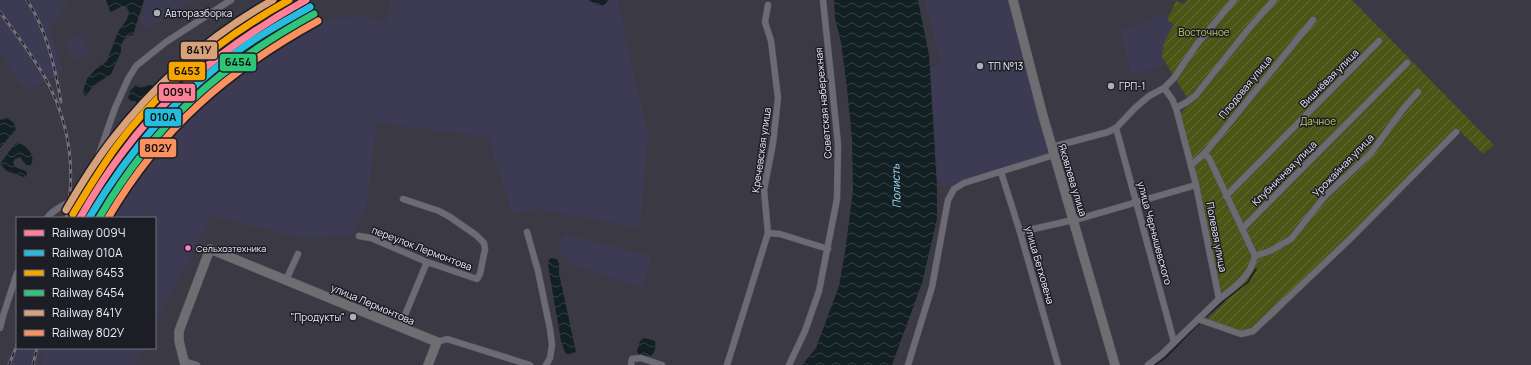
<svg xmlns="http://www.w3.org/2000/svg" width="1531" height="365" font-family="Manrope,sans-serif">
<defs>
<pattern id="garden-furrows" width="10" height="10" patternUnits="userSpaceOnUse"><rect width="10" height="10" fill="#4a5516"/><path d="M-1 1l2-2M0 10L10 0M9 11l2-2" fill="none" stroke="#646e39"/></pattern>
<pattern id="water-waves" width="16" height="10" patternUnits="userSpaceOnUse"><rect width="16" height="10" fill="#122023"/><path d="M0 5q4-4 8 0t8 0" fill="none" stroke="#354144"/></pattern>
</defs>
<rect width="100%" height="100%" fill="#3a3944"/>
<!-- built -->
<g fill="#3d3b53">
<path d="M0,0H68L50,29L63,72L34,88L29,89L20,83L0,53Z"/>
<path d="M146,0H194L148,29L140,21Z"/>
<path d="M398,0H617L648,134L640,228L538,209L512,213L488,137L377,123L366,207L353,234L306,239L211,216L155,326V218H98L108,195L124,185L129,156L142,164L170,143L175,134V125L161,115L208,69L256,34L267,46L289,45L300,35L317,24L332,19L354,16L355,14L381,20L382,23H387L390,2Z"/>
<path d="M925,0H1007L1048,154L1008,167L1001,166L994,172L939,187L930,68L941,64Z"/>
<path d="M1161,12L1167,19L1174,24L1164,42L1162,57L1166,64L1132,75L1120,32L1155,17Z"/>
<path d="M80,35L89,53L74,60L65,42Z"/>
<path d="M564,234L651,256L644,288L576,267L558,252Z"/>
<path d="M19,348H43L39,365H10Z"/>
<path d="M45,348H144L136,365H42Z"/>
</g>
<!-- garden -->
<g fill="url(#garden-furrows)">
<path d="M1187,0H1272L1188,99L1162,57L1164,42L1174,24L1167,20L1176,1L1184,4Z"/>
<path d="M1278,0H1352L1494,145L1483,154L1460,131L1290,301L1254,335L1240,337L1202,324L1225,302L1221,293L1200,189L1180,114Z"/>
</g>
<!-- water -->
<g fill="url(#water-waves)">
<path d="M106,0H144L133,35L127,36L121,44V52L111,74L93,86L86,96L83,94L84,88L87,79L95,70L107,61L118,32L127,19L129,12L126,6H122L111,12L110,11Z"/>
<path d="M589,0H608C604,10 595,4 589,0Z"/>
<path d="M834,0H918L929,55L937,187V219L922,283L892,365H802L816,348L839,286L845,252L853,191L852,139L847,88L841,42L835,18Z"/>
<path d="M152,84L155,91C151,97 147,104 139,105L135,101H131L128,98L130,91L136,85L144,87Z"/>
<path d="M7,118L14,123L16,129L0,148V120Z"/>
<path d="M160,119L169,127V132L162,141L158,144L150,142L146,135L151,126Z"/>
<path d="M19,142C27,148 36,154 31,165H26L20,157L15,159L13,163L15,167L26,171L27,175L24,177L7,171L0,164L14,145Z"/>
<path d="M552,258L557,259L559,264V273L576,352L566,355L561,341L548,265L549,259Z"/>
<path d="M644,338L655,341C656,348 655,351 651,356L639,355L637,351L640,341Z"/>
</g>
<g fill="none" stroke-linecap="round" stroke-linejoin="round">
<!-- stream -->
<g stroke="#122023" stroke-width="1.5">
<path d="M1204,318L1226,299L1248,282L1256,269"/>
<path d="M1155,365L1166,357L1200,322"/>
</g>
<!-- street casing -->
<g stroke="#575660" stroke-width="7">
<g id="street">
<path d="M1176,108L1187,102L1196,95L1246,32L1274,0"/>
<path d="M1116,128L1174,342"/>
<path d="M1052,147L1108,132L1116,128L1135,108L1149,96L1164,88L1174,78L1197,44L1234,0"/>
<path d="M1204,154L1209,158L1255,256C1250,277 1235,287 1219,299"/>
<path d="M1191,165L1204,154L1313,20"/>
<path d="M1001,172L1020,232L1058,365"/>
<path d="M1226,196L1379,41"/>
<path d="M47,218C56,205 74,203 84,191L98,157L115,108L128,79L136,66L166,42L231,0"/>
<path d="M1242,229L1407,63"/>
<path d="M527,232L538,271L550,329L552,345L550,358L546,365"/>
<path d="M1020,232L1082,218L1196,185"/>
<path d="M768,233L780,234L828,249"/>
<path d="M359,236L371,238L427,262L477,279L480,274L485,249L484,243L476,235L450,217L439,211L403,199"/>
<path d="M1255,256L1270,251L1291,239L1325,196L1371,153L1403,109L1418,92"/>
<path d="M286,280L298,254"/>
<path d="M1198,319L1241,334L1253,331L1350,239L1456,132"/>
<path d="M400,327L427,262"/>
<path d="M0,328L3,316L17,273"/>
<path d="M437,342L447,339L530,365"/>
<path d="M184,361L197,365"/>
<path d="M631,365L632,359L641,358L662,365"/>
<path d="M727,365L768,233L764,190L773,143L778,98L771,41L765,22L768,5"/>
<path d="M789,365L805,331L819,291L837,199L838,144L823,0"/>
<path d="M908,365L932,287L948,200L954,189L964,183L1054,155"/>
<path d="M1148,365L1161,355L1219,299L1196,185L1176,108L1172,99L1164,88"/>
</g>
</g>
<!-- secondary casing -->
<g stroke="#575660" stroke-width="10">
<g id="secondary">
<path d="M1013,0L1043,116L1115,365"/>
<path d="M185,365L179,341V331L210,249L437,342L428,365"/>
</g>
</g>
<!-- street -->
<use href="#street" stroke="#6c6b74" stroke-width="6"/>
<!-- secondary -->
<use href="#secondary" stroke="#6f6d71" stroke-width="9"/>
<!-- rail casing -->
<g stroke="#71707a" stroke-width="3">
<g id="rail">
<path d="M27,0C47,31 55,67 61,102"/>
<path d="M0,12C16,34 37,61 49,85C70,126 76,173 66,218"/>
<path d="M9,365L17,345"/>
<path d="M33,365L37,348"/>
</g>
</g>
<!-- rail -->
<use href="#rail" stroke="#1d1d26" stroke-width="1.5" stroke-dasharray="4.5" stroke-linecap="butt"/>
<!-- rail-1 casing -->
<g stroke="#1d1d26" stroke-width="10">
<path id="rail-1" d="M80,218C93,195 107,173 123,152C171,87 236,39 306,0"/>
</g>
<!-- rail-2 casing -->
<g stroke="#1d1d26" stroke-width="10">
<path id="rail-2" d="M89,218C129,150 178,93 242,48C264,32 287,20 310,7"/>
</g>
<!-- rail-3 casing -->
<g stroke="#1d1d26" stroke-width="10">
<path id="rail-3" d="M73,214C87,191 100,169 116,147C161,86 223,37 289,0"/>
</g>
<!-- rail-4 casing -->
<g stroke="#1d1d26" stroke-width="10">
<path id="rail-4" d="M99,218C154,124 219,66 314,14"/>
</g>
<!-- rail-5 casing -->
<g stroke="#1d1d26" stroke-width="10">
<path id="rail-5" d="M66,210C80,186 94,163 111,141C155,84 210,35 273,0"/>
</g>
<!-- rail-6 casing -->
<g stroke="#1d1d26" stroke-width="10">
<path id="rail-6" d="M108,218C161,128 227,71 318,21"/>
</g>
<!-- rail-1 -->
<use href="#rail-1" stroke="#ff8098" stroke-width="7"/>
<!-- rail-2 -->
<use href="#rail-2" stroke="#26bcdd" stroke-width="7"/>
<!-- rail-3 -->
<use href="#rail-3" stroke="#f7a600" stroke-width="7"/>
<!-- rail-4 -->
<use href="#rail-4" stroke="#2dc577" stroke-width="7"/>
<!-- rail-5 -->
<use href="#rail-5" stroke="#d9a179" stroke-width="7"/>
<!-- rail-6 -->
<use href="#rail-6" stroke="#fa915f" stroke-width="7"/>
</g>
<!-- markers -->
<g fill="#aeaeba" stroke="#1d1d26" stroke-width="1.5">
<circle cx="157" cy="13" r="4"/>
<circle cx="980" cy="66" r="4"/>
<circle cx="1111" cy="86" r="4"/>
<circle cx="353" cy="317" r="4"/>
</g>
<circle fill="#ff80c5" stroke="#1d1d26" stroke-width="1.5" cx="188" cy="248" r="3.5"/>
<g text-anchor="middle" stroke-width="3" stroke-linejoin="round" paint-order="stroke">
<!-- bus labels -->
<g font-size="9" fill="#ededfa" stroke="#1d1d26" text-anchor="start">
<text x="196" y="252">Сельхозтехника</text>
</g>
<!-- poi labels -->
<g font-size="10" fill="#ededfa" stroke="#1d1d26" text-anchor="start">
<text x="165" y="17">Авторазборка</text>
<text x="988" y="70">ТП №13</text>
<text x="1119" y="90">ГРП-1</text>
<text x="345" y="321" text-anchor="end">"Продукты"</text>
</g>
<!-- park labels -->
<g font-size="10" fill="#bbd05f" stroke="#1d1d26">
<text x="1204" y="36">Восточное</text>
<text x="1318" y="125">Дачное</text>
</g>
<!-- street labels -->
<g font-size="10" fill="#ededfa" stroke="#1d1d26">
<text transform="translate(1329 78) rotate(-45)" y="4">Вишнёвая улица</text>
<text transform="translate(1245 87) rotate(-51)" y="4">Плодовая улица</text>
<text transform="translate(823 103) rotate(-95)" y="4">Советская набережная</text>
<text transform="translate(761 150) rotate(-82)" y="4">Кречевская улица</text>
<text transform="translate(1343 165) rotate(-46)" y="4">Урожайная улица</text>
<text transform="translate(1284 173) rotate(-45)" y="4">Клубничная улица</text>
<text transform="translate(1073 180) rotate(73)" y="4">Яковлева улица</text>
<text transform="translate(1155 233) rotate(75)" y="4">улица Чернышевского</text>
<text transform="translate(1217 237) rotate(79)" y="4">Полевая улица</text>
<text transform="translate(422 248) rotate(21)" y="4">переулок Лермонтова</text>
<text transform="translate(1040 265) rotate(74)" y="4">улица Бетховена</text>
<text transform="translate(373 304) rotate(23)" y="4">улица Лермонтова</text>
</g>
<!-- water labels -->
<g font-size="11" font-style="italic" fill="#93e8f7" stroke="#1d1d26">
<text transform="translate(896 186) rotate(-92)" y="4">Полисть</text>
</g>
</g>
<g stroke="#1d1d26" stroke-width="1.5">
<rect x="180" y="41" width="38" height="19" rx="4" fill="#d9a179"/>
<rect x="219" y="53" width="38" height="19" rx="4" fill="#2dc577"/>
<rect x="168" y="61" width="38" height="20" rx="4" fill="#f7a600"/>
<rect x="158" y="83" width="38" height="19" rx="4" fill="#ff8098"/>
<rect x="144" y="108" width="38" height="19" rx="4" fill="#26bcdd"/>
<rect x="139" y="138" width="38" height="20" rx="4" fill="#fa915f"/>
</g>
<g font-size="11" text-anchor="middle" font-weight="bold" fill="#111">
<text x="199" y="54">841У</text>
<text x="238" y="66">6454</text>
<text x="187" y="75">6453</text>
<text x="177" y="96">009Ч</text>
<text x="163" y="121">010А</text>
<text x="158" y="152">802У</text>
</g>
<!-- legend -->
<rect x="16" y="217" width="140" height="132" fill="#1d1d26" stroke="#70707b"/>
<rect x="24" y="230" width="20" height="6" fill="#ff8098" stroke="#70707b"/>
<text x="52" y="237" font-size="12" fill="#ededfa">Railway 009Ч</text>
<rect x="24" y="250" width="20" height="6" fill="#26bcdd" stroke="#70707b"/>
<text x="52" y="257" font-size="12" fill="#ededfa">Railway 010А</text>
<rect x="24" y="270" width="20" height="6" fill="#f7a600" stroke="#70707b"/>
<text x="52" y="277" font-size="12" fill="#ededfa">Railway 6453</text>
<rect x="24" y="290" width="20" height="6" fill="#2dc577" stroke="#70707b"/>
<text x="52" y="297" font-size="12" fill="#ededfa">Railway 6454</text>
<rect x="24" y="310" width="20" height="6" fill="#d9a179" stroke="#70707b"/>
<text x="52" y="317" font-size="12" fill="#ededfa">Railway 841У</text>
<rect x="24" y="330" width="20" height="6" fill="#fa915f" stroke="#70707b"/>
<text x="52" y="337" font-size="12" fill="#ededfa">Railway 802У</text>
</svg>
